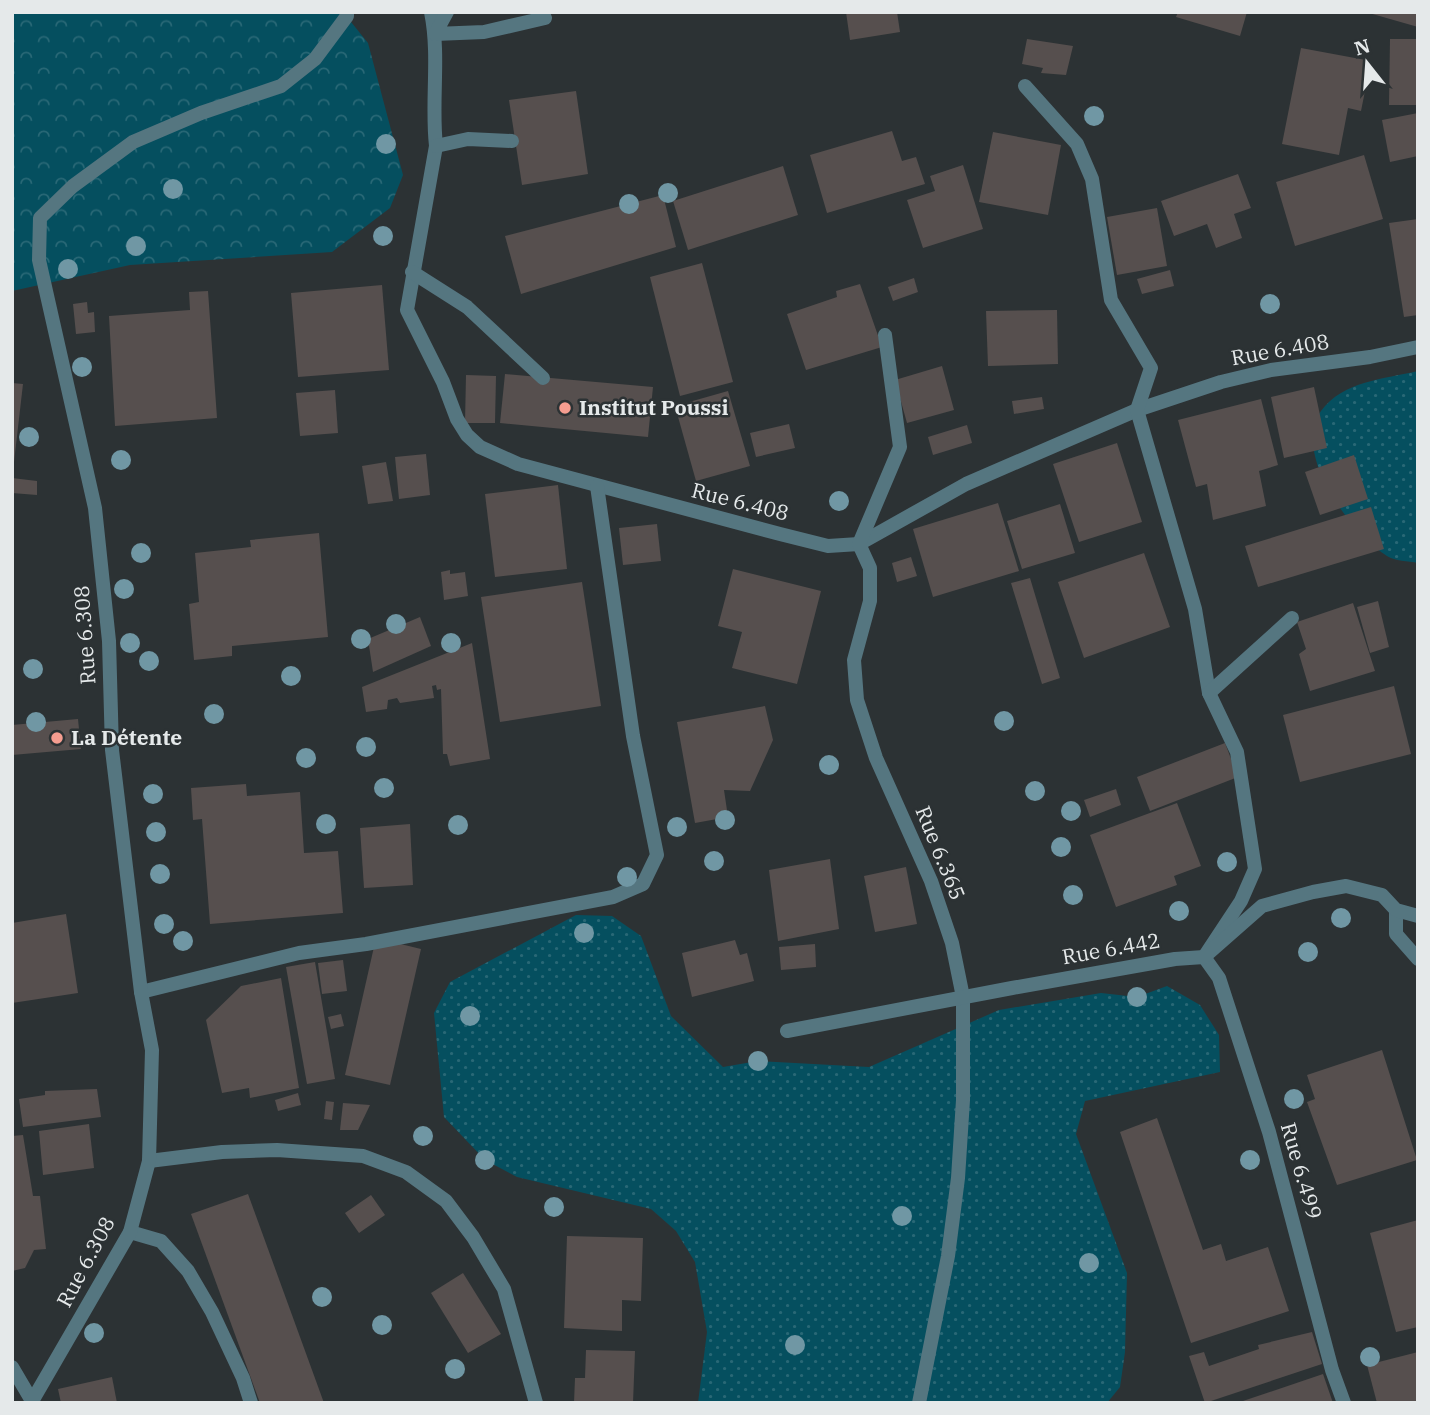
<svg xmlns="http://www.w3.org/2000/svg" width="1430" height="1415" font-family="'IBM Plex Serif',serif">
<defs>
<pattern id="grass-dots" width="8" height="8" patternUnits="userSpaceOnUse" patternTransform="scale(1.75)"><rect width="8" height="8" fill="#054f5f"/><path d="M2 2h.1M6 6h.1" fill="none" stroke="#296876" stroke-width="1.8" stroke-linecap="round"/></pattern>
<pattern id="forest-crowns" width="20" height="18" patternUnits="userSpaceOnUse" patternTransform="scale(1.75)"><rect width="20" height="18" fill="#054f5f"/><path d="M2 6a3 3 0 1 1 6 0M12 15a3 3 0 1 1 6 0" fill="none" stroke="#296876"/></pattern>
</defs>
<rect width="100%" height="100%" fill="#2c3234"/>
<!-- grass -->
<g fill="url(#grass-dots)">
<path d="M1418,371V563C1408,561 1395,561 1387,556C1351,533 1291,454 1321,411C1343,381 1384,379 1418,371Z"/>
<path d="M576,915L612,916L641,936L671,1016L723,1067L758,1061L869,1067L999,1010L1101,993L1137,997L1167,986L1200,1005L1219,1035L1220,1072L1085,1101L1076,1134L1127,1273L1125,1352L1120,1387L1107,1403H698L707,1332L695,1262L676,1231L651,1209L517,1177L485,1160L444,1117L434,1013L450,982Z"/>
</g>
<!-- forest -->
<path fill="url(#forest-crowns)" d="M12,12H343L368,43L403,175L390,208L332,252L130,265L12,291Z"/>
<!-- building -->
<g fill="#564f4e">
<path d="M846,12H897L900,32L850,40Z"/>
<path d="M1178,12H1247L1240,36L1176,17Z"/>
<path d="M1370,12H1418V27L1369,13Z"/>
<path d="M1027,39L1073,46L1066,75L1041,73L1043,68L1022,64Z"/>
<path d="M1390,39H1418V105H1389Z"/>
<path d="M1301,48L1371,61L1361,111L1348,108L1339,155L1282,144Z"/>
<path d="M576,91L588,174L522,185L509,100Z"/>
<path d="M1418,113V156L1390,162L1382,120Z"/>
<path d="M892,131L902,161L916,157L925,184L827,213L810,155Z"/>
<path d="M993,132L1061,145L1048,215L979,202Z"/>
<path d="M1364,155L1383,219L1295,246L1276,182Z"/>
<path d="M963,165L983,229L923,248L907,200L935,191L930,176Z"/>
<path d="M783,166L798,215L688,250L673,201Z"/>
<path d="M1238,174L1251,208L1234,214L1242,238L1216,248L1207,224L1174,236L1161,201Z"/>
<path d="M663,195L676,247L521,294L505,236Z"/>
<path d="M1157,208L1167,266L1117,275L1107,217Z"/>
<path d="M1418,219V315L1404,317L1389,223Z"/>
<path d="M702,263L733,382L680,396L650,277Z"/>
<path d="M1170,270L1174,286L1142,294L1137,279Z"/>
<path d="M914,278L918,292L893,301L888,287Z"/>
<path d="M860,284L882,347L806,370L787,314L837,297L836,291Z"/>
<path d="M382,285L389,370L298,377L291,293Z"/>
<path d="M208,291L217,418L115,426L109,316L190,310L189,292Z"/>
<path d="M87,302L88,313L94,312L95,332L76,334L73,304Z"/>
<path d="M1057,310L1058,364L988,366L986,311Z"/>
<path d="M942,366L954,410L907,423L895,380Z"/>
<path d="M505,374L653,387L648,437L500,423Z"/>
<path d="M466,375L496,376L495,423H465Z"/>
<path d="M12,383L23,384L14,462H12Z"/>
<path d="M1314,387L1327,448L1284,458L1271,397Z"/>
<path d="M335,390L338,433L300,436L296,393Z"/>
<path d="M728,391L750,466L696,481L675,406Z"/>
<path d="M1042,397L1044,409L1014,414L1012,401Z"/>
<path d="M1261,399L1278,465L1259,471L1266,506L1213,520L1207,484L1196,487L1178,420Z"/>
<path d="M789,424L795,448L756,457L750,433Z"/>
<path d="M967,425L972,443L933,455L928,437Z"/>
<path d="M1117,443L1142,522L1079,542L1053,464Z"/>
<path d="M426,454L430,495L399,499L395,457Z"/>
<path d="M1354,455L1368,499L1320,515L1305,472Z"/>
<path d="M386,462L393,501L368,504L362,466Z"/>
<path d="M12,478L37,481V495L12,493Z"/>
<path d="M558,485L567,569L495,577L485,494Z"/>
<path d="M998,503L1019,571L933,597L913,529Z"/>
<path d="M1060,504L1075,553L1022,569L1007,521Z"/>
<path d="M1371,507L1384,549L1258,587L1245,546Z"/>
<path d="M657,524L661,561L623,565L619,528Z"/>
<path d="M319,533L328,637L232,646V656L194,660L189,604L199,602L195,553L251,547L250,540Z"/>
<path d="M1144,553L1170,627L1084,658L1058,582Z"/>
<path d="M911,557L917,576L897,582L892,563Z"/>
<path d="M733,569L821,591L797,684L732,668L742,632L718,626Z"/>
<path d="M450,570V574L465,572L468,596L444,600L441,572Z"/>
<path d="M1030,578L1060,678L1042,684L1011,583Z"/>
<path d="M582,582L601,706L500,722L481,597Z"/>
<path d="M1378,601L1389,647L1370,653L1357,607Z"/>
<path d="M1353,603L1375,671L1310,691L1299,654L1306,649L1297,622Z"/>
<path d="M420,617L431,646L373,672L368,639Z"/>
<path d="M472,643L490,759L450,766L447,754H443L441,689L437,690L436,685L432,686L434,698L400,703L397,698L388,700L387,709L366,712L362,687Z"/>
<path d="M1394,686L1411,754L1300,782L1283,715Z"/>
<path d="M765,706L773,740L750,791L724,790L728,817L695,823L677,722Z"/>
<path d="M78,719L81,749L12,755V725Z"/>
<path d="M1225,743L1238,777L1150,811L1137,777Z"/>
<path d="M246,784L247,796L300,792L304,853L338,851L343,913L210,924L202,819L193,820L191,788Z"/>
<path d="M1116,789L1121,805L1090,817L1084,800Z"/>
<path d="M1177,803L1201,866L1174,876L1177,885L1116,907L1090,835Z"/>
<path d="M410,824L413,885L364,888L360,828Z"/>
<path d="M830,859L839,929L778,941L769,870Z"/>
<path d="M906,867L917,924L875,932L864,876Z"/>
<path d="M66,914L78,993L12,1003V923Z"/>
<path d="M376,938L421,949L390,1085L345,1075Z"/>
<path d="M735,940L740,955L747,953L754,981L692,997L682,953Z"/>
<path d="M815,944L816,967L781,970L779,947Z"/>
<path d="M343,960L347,991L322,994L318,963Z"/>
<path d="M315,962L335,1079L307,1084L286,967Z"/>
<path d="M281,978L299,1088L250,1098L249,1088L222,1093L206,1020L241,986Z"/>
<path d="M341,1014L344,1026L331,1029L328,1017Z"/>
<path d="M1382,1050L1417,1160L1337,1185L1307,1102L1315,1099L1307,1075Z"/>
<path d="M97,1089L101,1117L23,1127L19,1099L45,1095V1091Z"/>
<path d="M298,1093L301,1105L278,1111L275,1100Z"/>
<path d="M326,1101L334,1102L332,1120L324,1119Z"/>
<path d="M343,1103L370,1105L358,1130H340Z"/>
<path d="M1157,1118L1203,1250L1221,1244L1226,1261L1268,1247L1289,1311L1191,1343L1120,1132Z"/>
<path d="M89,1124L94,1168L43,1175L39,1131Z"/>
<path d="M23,1135L33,1196H40L46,1249L34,1250L25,1268L12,1271V1136Z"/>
<path d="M248,1194L324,1403H260L191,1214Z"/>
<path d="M371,1195L385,1215L359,1233L345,1213Z"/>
<path d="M1418,1220V1327L1396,1332L1370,1233Z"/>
<path d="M567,1236L643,1238L641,1301L622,1300V1331L564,1328Z"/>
<path d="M463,1273L501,1334L468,1353L431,1293Z"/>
<path d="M1312,1332L1322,1364L1205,1403L1189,1356L1204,1352L1209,1366L1259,1349L1258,1345Z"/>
<path d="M586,1350L635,1351L633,1403H574L575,1378H585Z"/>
<path d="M1418,1352V1403H1377L1367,1365Z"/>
<path d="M1323,1374L1333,1403H1240V1402Z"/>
<path d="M112,1377L117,1403H61L58,1389Z"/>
</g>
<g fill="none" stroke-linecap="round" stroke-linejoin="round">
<!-- street -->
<g stroke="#557680" stroke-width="14">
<path d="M431,12C440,56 431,102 436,146L407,310L443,382L457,419L467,435L480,447L518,464L780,534L828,546L859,544L966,484L1137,410L1221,382L1271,370L1370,357L1418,347"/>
<path d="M447,12L435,34L484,32L545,18"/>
<path d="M1025,86L1077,144L1092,179L1111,300L1151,368L1137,410L1195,609L1209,693L1237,752L1255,869L1241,901L1204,957L1219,978L1269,1132L1332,1370L1344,1403"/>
<path d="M436,146L468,139L512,141"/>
<path d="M412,272L467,307L543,378"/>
<path d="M885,335L900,447L859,544L870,568V601L854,660L857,700L876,758L931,881L952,943L963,997V1100L958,1178L948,1256L919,1403"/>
<path d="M1209,693L1292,618"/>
<path d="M1396,910V934L1418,959"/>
<path d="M141,992L299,953L366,944L613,897L643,884L657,855L633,736L597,486"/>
<path d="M787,1031L1012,988L1175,959L1204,957L1262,906L1313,892L1346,886L1382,895L1396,910L1418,916"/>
<path d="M149,1161L222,1152L277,1150L363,1156L406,1172L446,1201L473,1237L504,1289L536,1403"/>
<path d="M130,1232L161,1241L188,1271L212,1312L243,1378L251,1403"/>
<path d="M12,1367L32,1401"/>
<path d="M31,1403L130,1232L149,1161L152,1050L141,992L112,750L109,641L95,508L39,260L40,218L73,186L133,142L201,113L281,86L315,59L347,16V12"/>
</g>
</g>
<!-- trees -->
<g fill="#7097a4">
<circle cx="1094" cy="116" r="10"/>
<circle cx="386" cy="144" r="10"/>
<circle cx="173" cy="189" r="10"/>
<circle cx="668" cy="193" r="10"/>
<circle cx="629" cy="204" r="10"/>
<circle cx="383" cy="236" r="10"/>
<circle cx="136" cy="246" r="10"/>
<circle cx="68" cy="269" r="10"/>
<circle cx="1270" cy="304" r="10"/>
<circle cx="82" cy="367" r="10"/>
<circle cx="29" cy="437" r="10"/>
<circle cx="121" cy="460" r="10"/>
<circle cx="839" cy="501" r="10"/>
<circle cx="141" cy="553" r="10"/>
<circle cx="124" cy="589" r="10"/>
<circle cx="396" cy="624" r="10"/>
<circle cx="361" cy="639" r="10"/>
<circle cx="130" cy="643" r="10"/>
<circle cx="451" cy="643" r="10"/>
<circle cx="149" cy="661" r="10"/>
<circle cx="33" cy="669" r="10"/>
<circle cx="291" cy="676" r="10"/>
<circle cx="214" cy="714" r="10"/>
<circle cx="1004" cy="721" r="10"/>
<circle cx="36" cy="722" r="10"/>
<circle cx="366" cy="747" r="10"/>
<circle cx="306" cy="758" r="10"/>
<circle cx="829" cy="765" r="10"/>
<circle cx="384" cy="788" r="10"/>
<circle cx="1035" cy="791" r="10"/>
<circle cx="153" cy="794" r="10"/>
<circle cx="1071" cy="811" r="10"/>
<circle cx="725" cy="820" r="10"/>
<circle cx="326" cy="824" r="10"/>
<circle cx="458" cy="825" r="10"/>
<circle cx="677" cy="827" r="10"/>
<circle cx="156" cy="832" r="10"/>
<circle cx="1061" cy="847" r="10"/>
<circle cx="714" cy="861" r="10"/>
<circle cx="1227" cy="862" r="10"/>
<circle cx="160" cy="874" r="10"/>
<circle cx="627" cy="877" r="10"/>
<circle cx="1073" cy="895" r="10"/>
<circle cx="1179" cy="911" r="10"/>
<circle cx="1341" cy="918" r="10"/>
<circle cx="164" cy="924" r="10"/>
<circle cx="584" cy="933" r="10"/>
<circle cx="183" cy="941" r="10"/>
<circle cx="1308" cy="952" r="10"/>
<circle cx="1137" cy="997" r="10"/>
<circle cx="470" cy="1016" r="10"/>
<circle cx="758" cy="1061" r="10"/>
<circle cx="1294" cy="1099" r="10"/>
<circle cx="423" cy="1136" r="10"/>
<circle cx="485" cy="1160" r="10"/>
<circle cx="1250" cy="1160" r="10"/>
<circle cx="554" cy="1207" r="10"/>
<circle cx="902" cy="1216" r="10"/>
<circle cx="1089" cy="1263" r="10"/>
<circle cx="322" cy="1297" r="10"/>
<circle cx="382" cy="1325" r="10"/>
<circle cx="94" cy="1333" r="10"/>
<circle cx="795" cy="1345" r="10"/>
<circle cx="1370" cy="1357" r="10"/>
<circle cx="455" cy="1369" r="10"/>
</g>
<!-- markers -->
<g fill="#f59d90" stroke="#2c3234" stroke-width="2.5">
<circle cx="565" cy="408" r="7"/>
<circle cx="57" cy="738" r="7"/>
</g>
<g text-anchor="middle" stroke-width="5" stroke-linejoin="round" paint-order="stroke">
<!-- street labels -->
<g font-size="21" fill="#e5e9ea" stroke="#2c3234">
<text transform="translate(1280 350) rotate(-10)" y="7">Rue 6.408</text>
<text transform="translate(740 502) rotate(14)" y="7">Rue 6.408</text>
<text transform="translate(85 635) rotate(-94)" y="7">Rue 6.308</text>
<text transform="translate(940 853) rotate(68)" y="7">Rue 6.365</text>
<text transform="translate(1111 949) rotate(-10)" y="7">Rue 6.442</text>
<text transform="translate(1301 1171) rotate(74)" y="7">Rue 6.499</text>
<text transform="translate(86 1262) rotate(-62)" y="7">Rue 6.308</text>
</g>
<!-- poi labels -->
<g font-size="21" font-weight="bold" fill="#e5e9ea" stroke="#2c3234" text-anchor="start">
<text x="579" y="415">Institut Poussi</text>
<text x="71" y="745">La Détente</text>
</g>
</g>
<!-- border -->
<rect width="1430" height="1415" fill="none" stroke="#e5e9ea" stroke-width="28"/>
<!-- north arrow -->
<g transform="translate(1367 63) rotate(343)" stroke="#2c3234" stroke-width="5" paint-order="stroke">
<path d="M0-5L12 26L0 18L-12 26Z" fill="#e5e9ea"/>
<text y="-10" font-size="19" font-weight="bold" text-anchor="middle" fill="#e5e9ea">N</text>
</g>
</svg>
